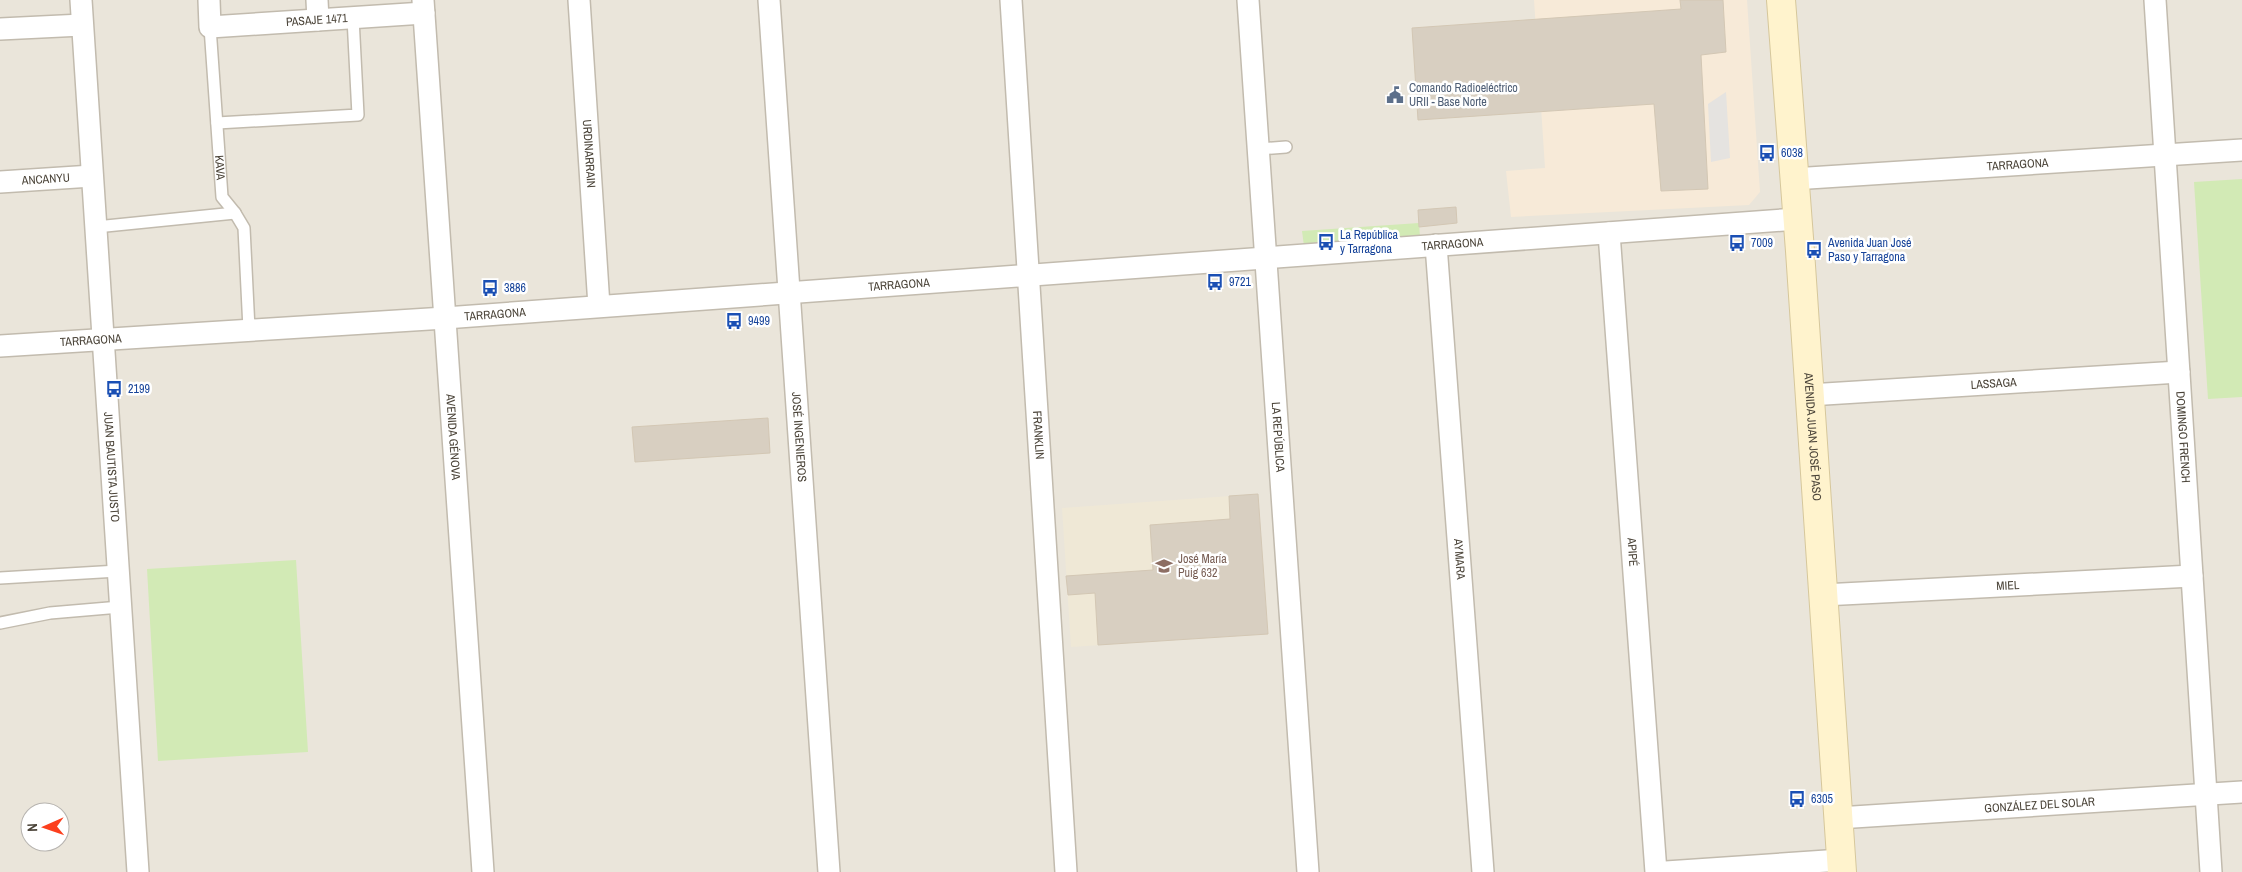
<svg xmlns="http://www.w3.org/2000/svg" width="2242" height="872" font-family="'Archivo Narrow',sans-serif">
<rect width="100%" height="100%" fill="#f6f3ec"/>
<!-- residential -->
<path fill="#eae5da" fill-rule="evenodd" d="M0,0H2242V872H0ZM30,812H60V842H30Z"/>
<!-- commercial -->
<path fill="#f7ead8" d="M1534,0H1747L1760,192L1749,205L1511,217L1506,171L1545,168Z"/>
<!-- education -->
<path fill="#efe8d6" d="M1258,494L1268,634L1071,647L1062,508Z"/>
<!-- green -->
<g fill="#d2eab5">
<path d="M2242,179V397L2208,399L2194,182Z"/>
<path d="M1419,223L1420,237L1304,246L1302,231Z"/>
<path d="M296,560L308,752L158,761L147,569Z"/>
</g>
<!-- parking -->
<path fill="#e5e3e0" d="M1726,92L1730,158L1711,162L1708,104Z"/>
<!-- building -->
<g fill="#d8cfc1" stroke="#d3c7b4">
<path d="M1680,0H1723L1726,52L1701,55L1708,189L1661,191L1654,104L1418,120L1412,28L1681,9Z"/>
<path d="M1456,207L1457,223L1419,227L1418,210Z"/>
<path d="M768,418L770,453L635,462L632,427Z"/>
<path d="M1258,494L1268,634L1098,645L1095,593L1068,595L1066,576L1153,570L1150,525L1230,519L1229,496Z"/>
</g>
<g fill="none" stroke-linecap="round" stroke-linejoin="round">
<!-- service casing -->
<g stroke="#c2bbae" stroke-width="14">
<g id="service">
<path id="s1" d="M210,27L222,197L235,213L244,228L249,329"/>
<path d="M217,123L358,115L353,18"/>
<path d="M1258,149L1286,147"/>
<path d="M96,227L235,213"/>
<path d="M0,578L118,571"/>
<path d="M0,623L50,613L120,607"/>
</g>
</g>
<!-- minor casing -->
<g stroke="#c2bbae" stroke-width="24">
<g id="minor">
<path id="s2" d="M81,0L138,872"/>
<path id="s3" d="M209,0L210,27L424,13"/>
<path d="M317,0L318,20"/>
<path id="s4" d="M423,0L483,872"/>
<path id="s5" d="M579,0L599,306"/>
<path id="s6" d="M769,0L829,872"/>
<path id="s7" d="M1011,0L1066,872"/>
<path id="s8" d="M1248,0L1308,872"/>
<path id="s9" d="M2155,0L2211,872"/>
<path d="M0,29L82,25"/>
<path id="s10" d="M1793,179L2242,150"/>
<path id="s11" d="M0,182L92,176"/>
<path id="s12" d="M1609,233L1656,872"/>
<path id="s13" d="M1436,245L1483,872"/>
<path id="s14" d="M0,346L445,318L1797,219"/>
<path id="s15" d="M1809,395L2179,372"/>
<path id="s16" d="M1823,595L2192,576"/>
<path id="s17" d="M1838,818L2242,792"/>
<path d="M1666,872L1841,860"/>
</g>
</g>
<!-- secondary casing -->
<g stroke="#d6c79b" stroke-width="30">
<g id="secondary">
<path id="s18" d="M1781,0L1800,251L1842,872"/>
</g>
</g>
<!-- service -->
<use href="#service" stroke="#fff" stroke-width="11"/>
<!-- minor -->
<use href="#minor" stroke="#fff" stroke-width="21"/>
<!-- secondary -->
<use href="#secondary" stroke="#fff3cd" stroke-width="28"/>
</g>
<!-- icons -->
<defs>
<g id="civic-bare" transform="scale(1.35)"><path d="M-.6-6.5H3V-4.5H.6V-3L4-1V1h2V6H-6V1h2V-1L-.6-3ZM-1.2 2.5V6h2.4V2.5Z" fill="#5c6f8a" stroke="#fff" stroke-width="2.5" paint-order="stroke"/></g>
<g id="bus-bare" transform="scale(1.35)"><path d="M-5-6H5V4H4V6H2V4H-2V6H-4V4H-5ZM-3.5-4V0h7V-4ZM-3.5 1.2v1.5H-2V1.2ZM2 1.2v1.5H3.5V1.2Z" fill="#1a4fb4" stroke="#fff" stroke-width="2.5" paint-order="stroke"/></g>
<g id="school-bare" transform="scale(1.35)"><path d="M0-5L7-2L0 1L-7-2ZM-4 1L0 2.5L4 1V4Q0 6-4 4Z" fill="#8d6e63" stroke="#fff" stroke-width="2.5" paint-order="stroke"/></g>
</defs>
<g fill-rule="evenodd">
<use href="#civic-bare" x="1395" y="95"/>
<use href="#bus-bare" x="1767" y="153"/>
<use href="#bus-bare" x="1326" y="242"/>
<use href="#bus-bare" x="1737" y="243"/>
<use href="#bus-bare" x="1814" y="250"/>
<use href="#bus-bare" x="1215" y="282"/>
<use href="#bus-bare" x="490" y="288"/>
<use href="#bus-bare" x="734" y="321"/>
<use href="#bus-bare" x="114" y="389"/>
<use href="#school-bare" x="1164" y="566"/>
<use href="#bus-bare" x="1797" y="799"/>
</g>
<g text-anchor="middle" stroke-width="5" stroke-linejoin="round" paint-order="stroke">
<!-- street labels -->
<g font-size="12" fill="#4b4439" stroke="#fff">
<text dy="4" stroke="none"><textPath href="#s3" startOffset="134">PASAJE 1471</textPath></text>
<text dy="4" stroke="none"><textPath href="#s5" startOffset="154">URDINARRAIN</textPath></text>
<text dy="4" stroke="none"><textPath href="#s10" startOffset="225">TARRAGONA</textPath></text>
<text dy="4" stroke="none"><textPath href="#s1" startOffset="141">KAVA</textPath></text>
<text dy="4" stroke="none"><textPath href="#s11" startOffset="46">ANCANYU</textPath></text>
<text dy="4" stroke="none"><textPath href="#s14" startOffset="1456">TARRAGONA</textPath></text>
<text dy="4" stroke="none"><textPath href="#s14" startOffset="901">TARRAGONA</textPath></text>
<text dy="4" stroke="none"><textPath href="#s14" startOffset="496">TARRAGONA</textPath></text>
<text dy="4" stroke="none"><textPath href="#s14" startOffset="91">TARRAGONA</textPath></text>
<text dy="4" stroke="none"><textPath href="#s15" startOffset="185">LASSAGA</textPath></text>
<text dy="4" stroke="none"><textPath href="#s4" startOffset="438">AVENIDA GÉNOVA</textPath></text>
<text dy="4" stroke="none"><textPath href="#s6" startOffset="438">JOSÉ INGENIEROS</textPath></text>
<text dy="4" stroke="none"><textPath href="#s7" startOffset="436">FRANKLIN</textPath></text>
<text dy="4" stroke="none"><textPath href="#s8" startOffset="438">LA REPÚBLICA</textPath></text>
<text dy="4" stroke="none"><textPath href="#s18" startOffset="438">AVENIDA JUAN JOSÉ PASO</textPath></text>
<text dy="4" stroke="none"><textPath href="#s9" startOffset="438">DOMINGO FRENCH</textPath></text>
<text dy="4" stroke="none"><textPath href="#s2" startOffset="468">JUAN BAUTISTA JUSTO</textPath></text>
<text dy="4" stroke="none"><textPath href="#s12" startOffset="320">APIPÉ</textPath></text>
<text dy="4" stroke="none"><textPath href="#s13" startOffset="315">AYMARA</textPath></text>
<text dy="4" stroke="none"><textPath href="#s16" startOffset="185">MIEL</textPath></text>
<text dy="4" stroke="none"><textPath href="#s17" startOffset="202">GONZÁLEZ DEL SOLAR</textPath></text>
</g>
<!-- service labels -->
<g font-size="12" fill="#4e5e75" stroke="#fff" text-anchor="start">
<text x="1409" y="92">Comando Radioeléctrico<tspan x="1409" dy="14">URII - Base Norte</tspan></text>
</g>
<!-- transit labels -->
<g font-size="12" fill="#164399" stroke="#fff" text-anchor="start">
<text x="1781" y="157">6038</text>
<text x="1340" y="239">La República<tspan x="1340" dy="14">y Tarragona</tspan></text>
<text x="1751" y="247">7009</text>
<text x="1828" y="247">Avenida Juan José<tspan x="1828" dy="14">Paso y Tarragona</tspan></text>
<text x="1229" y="286">9721</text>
<text x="504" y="292">3886</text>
<text x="748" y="325">9499</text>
<text x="128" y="393">2199</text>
<text x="1811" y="803">6305</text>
</g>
<!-- education labels -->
<g font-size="12" fill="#785e54" stroke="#fff" text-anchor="start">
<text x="1178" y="563">José María<tspan x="1178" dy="14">Puig 632</tspan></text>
</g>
</g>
<!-- north arrow -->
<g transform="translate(45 827) rotate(268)"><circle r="24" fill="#ffffff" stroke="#b7b4b0"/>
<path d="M0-4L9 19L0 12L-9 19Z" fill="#fc3f1d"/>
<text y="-8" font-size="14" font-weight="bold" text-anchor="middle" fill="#4b4439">N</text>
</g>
</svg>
